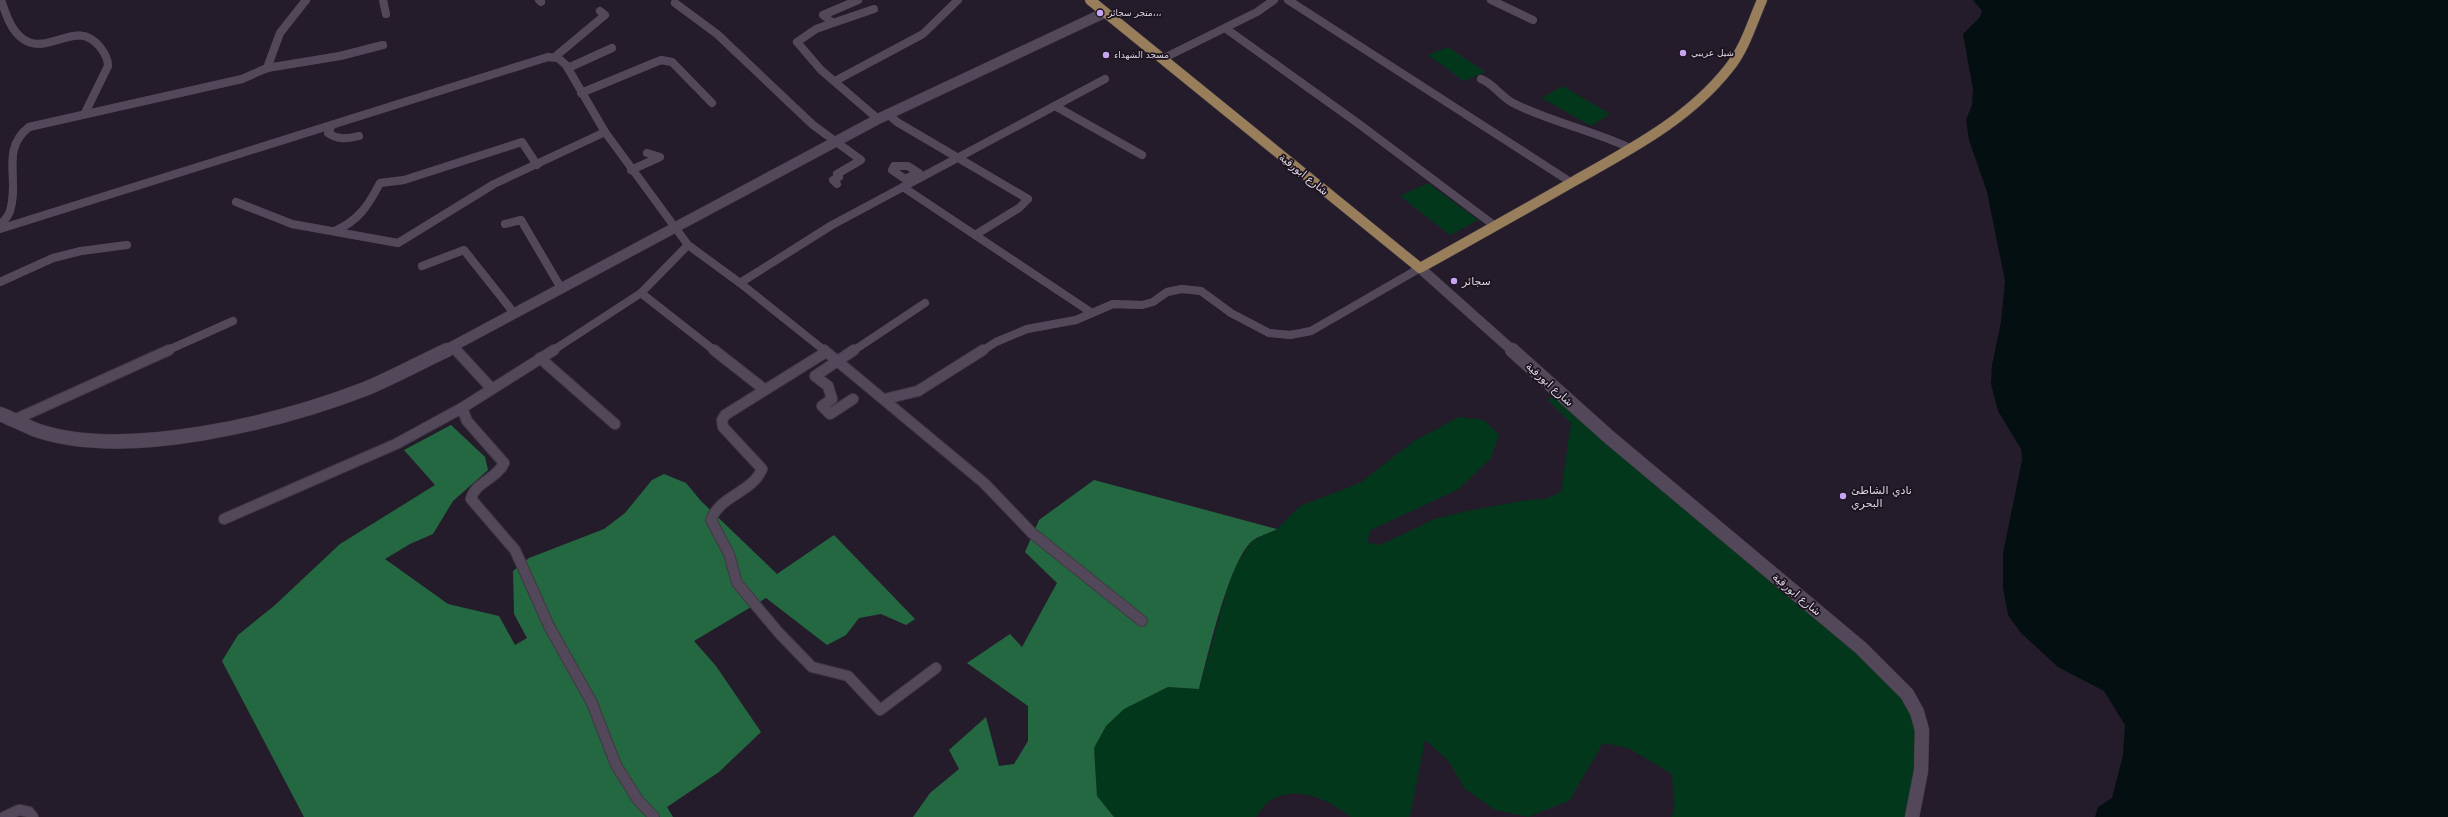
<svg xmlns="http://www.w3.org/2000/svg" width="2448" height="817" font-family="'DejaVu Sans',Vazirmatn,sans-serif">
<rect width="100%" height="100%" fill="#251c2b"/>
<!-- green -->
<g fill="#02371c">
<path d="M1448,47L1485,72L1464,81L1428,55Z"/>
<path d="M1563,86L1610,114L1591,126L1542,98Z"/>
<path d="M1428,183L1478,220L1450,235L1400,196Z"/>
<path d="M1556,390L1861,648L1917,712L1912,817H1672L1674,807L1672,774L1628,748L1603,743L1569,801L1528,817L1495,810L1465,789L1448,760L1425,740L1410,817H1351C1329,799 1294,783 1268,802C1263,806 1259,813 1256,817H1114L1097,796L1094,748L1106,726L1123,709L1168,687L1199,689L1228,587L1236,565L1252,541L1277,529L1300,506L1360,483L1414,441L1459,417L1484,420L1499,435L1491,458L1459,489L1371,530L1367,542L1380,545L1435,519L1467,511L1527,500L1546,499L1561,492L1571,423L1548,400Z"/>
</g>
<!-- forest -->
<g fill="#246841">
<path d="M451,425L485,457L488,470L453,501L433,534L410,544L385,559L448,604L499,616L515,645L527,638L514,614L513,571L529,558L604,529L625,513L652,480L664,474L686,483L701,501L777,574L834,535L915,619L906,625L881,614L859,618L846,635L827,645L766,598L694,641L716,666L761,732L719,772L667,807L673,817H304L222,661L238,635L274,606L340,544L435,485L404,450Z"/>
<path d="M1094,480L1277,529C1270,533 1258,536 1252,541C1228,563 1208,656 1199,689L1168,687L1124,709L1106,726L1094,748L1097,796L1114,817H913L930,793L959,769L949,750L986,717L999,766L1014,764L1028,741V706L967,663L1010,634L1022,647L1057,583L1025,552L1039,520Z"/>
</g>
<!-- water -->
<path fill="#040f12" d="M1973,0H2448V817H2095L2098,807L2112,798L2123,755L2125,725L2104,691L2058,667L2021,633L2008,615L2003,588V553L2022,460L2021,449L1998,411L1991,384L1992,365L2001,322L2005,281L1987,192L1969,140L1966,120L1972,105L1973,89L1963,34L1980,17L1982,11Z"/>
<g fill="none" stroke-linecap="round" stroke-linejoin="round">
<!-- street-far1 casing -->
<g stroke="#403844" stroke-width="8">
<g id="street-far1">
<path d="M1,0C6,14 11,31 23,39C50,57 76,17 100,47C104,52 108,59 108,66L85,113"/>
<path d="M383,0L386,14"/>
<path d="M539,0L541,2"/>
<path d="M858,0L823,15L833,23L816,29L797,42L821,70L878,119"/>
<path d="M1288,0L1572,183"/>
<path d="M1491,0L1533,20"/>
<path d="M675,3L717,34L813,125L861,160L837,174L839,177L833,180L837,184"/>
<path d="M833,23L874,9"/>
<path d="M1225,28L1359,124L1495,226"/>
<path d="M556,56L605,15L600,11"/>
<path d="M1162,59L1257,12L1274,0"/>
<path d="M267,68L280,33L306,0"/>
<path d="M568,68L612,48"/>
<path d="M1481,79C1494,84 1500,96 1513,103C1550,122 1592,130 1630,148"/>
<path d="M835,81L923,34L958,0"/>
<path d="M581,93L661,60L672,62L712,103"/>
<path d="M1055,106L1142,155"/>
<path d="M888,114L897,122L1028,199L1019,208L975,235"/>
<path d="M332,125L328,133C338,140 348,139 359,136"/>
<path d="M631,170L660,157L647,153"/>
<path d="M915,174L905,179L892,170L894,166H908L919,173"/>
<path d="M903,187L1092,313"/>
<path d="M236,202L292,224L398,243L494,184L605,132"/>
<path d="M505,224L521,220L561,288"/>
<path d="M0,226C3,221 9,216 10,211C20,178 0,150 29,127L242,79L267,68L340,56L383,45"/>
<path d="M0,229L548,57L558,58L566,65L605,132L688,245L740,283L825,351"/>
<path d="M335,231C359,220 368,206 380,183L404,180L522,142L537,165"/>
<path d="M422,266L464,250L514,313"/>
<path d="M0,282L53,258L81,251L127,245"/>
<path d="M740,283L832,225L1105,79"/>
<path d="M641,293L715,351"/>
<path d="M453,347L457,351"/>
<path d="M166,351L233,321"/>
<path d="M552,351L641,293L688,245"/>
<path d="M853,351L925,303"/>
<path d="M982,351L996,342L1027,329L1076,320L1113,304L1142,305L1153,302L1167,292L1182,289L1201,291L1231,313L1269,333L1290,335L1311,331L1420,268"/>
</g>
</g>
<!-- street casing -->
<g stroke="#403844" stroke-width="12">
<g id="street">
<path d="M456,350L491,388"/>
<path d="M714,350L765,390"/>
<path d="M824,350L984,483L1032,533L1142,621"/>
<path d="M826,352L725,415L722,420L723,427L762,469C752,493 720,495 711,520L729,554L737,583L779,633L812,667L848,676L880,710L936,668"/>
<path d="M540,358L615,424"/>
<path d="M853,399L830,414L822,406L832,399L828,386L815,376L854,350"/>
<path d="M885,399L918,391L983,350"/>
<path d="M462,408L467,421L504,463C497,479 475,482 471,499L515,550L549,626L592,703L616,765L638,800L654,817"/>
<path d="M14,420L169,350"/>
<path d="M224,519L396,444L462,408L554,350"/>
<path d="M4,817L19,810L29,812L33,817"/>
</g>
</g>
<!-- secondary-far1 casing -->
<g stroke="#403844" stroke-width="11">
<g id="secondary-far1">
<path d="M1420,268L1513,351"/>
<path d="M444,351L878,119L1104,13"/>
</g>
</g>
<!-- secondary casing -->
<g stroke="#403844" stroke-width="15">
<g id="secondary">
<path d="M1512,350L1609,437L1861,648L1907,694L1917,712L1922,730L1921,771L1912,817"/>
<path d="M0,414C12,419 24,425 36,430C125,461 279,422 365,389C392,378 419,363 447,350"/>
</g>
</g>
<!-- primary casing -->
<g stroke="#403844" stroke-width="11">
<path id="primary" d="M1090,0L1420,268C1472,239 1524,210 1576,180C1631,149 1689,119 1729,68C1745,48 1752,23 1762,0"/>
</g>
<!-- street-far1 -->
<use href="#street-far1" stroke="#534859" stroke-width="8"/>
<!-- street -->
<use href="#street" stroke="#534859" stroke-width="10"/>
<!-- secondary-far1 -->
<use href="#secondary-far1" stroke="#534859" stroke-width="10"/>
<!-- secondary -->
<use href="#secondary" stroke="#534859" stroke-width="14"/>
<!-- primary -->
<use href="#primary" stroke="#987e5a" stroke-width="10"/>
</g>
<!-- markers -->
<g fill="#c7a6f0" stroke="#1c1321" stroke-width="1.5">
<circle cx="1100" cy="13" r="4"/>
<circle cx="1683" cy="53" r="4"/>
<circle cx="1106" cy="55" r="4"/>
<circle cx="1454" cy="281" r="4"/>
<circle cx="1843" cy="496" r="4"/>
</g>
<g text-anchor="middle" stroke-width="3.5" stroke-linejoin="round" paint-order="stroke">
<!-- far-poi labels -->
<g font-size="9" fill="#ddd7e1" stroke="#1c1321" text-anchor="start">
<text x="1108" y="16">متجر سجائر،،،</text>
<text x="1691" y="56">شيل عريبي</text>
<text x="1114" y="58">مسجد الشهداء</text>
</g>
<!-- street labels -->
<g font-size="11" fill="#ddd7e1" stroke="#1c1321">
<text transform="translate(1304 174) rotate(39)" y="4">شارع ابورقية</text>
<text transform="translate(1550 384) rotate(42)" y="4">شارع ابورقية</text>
<text transform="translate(1797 594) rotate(40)" y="4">شارع ابورقية</text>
</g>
<!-- poi labels -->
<g font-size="11" fill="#ddd7e1" stroke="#1c1321" text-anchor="start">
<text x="1462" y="285">سجائر</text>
<text x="1851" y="494">نادي الشاطئ<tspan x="1851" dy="13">البحري</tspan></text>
</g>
</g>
</svg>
